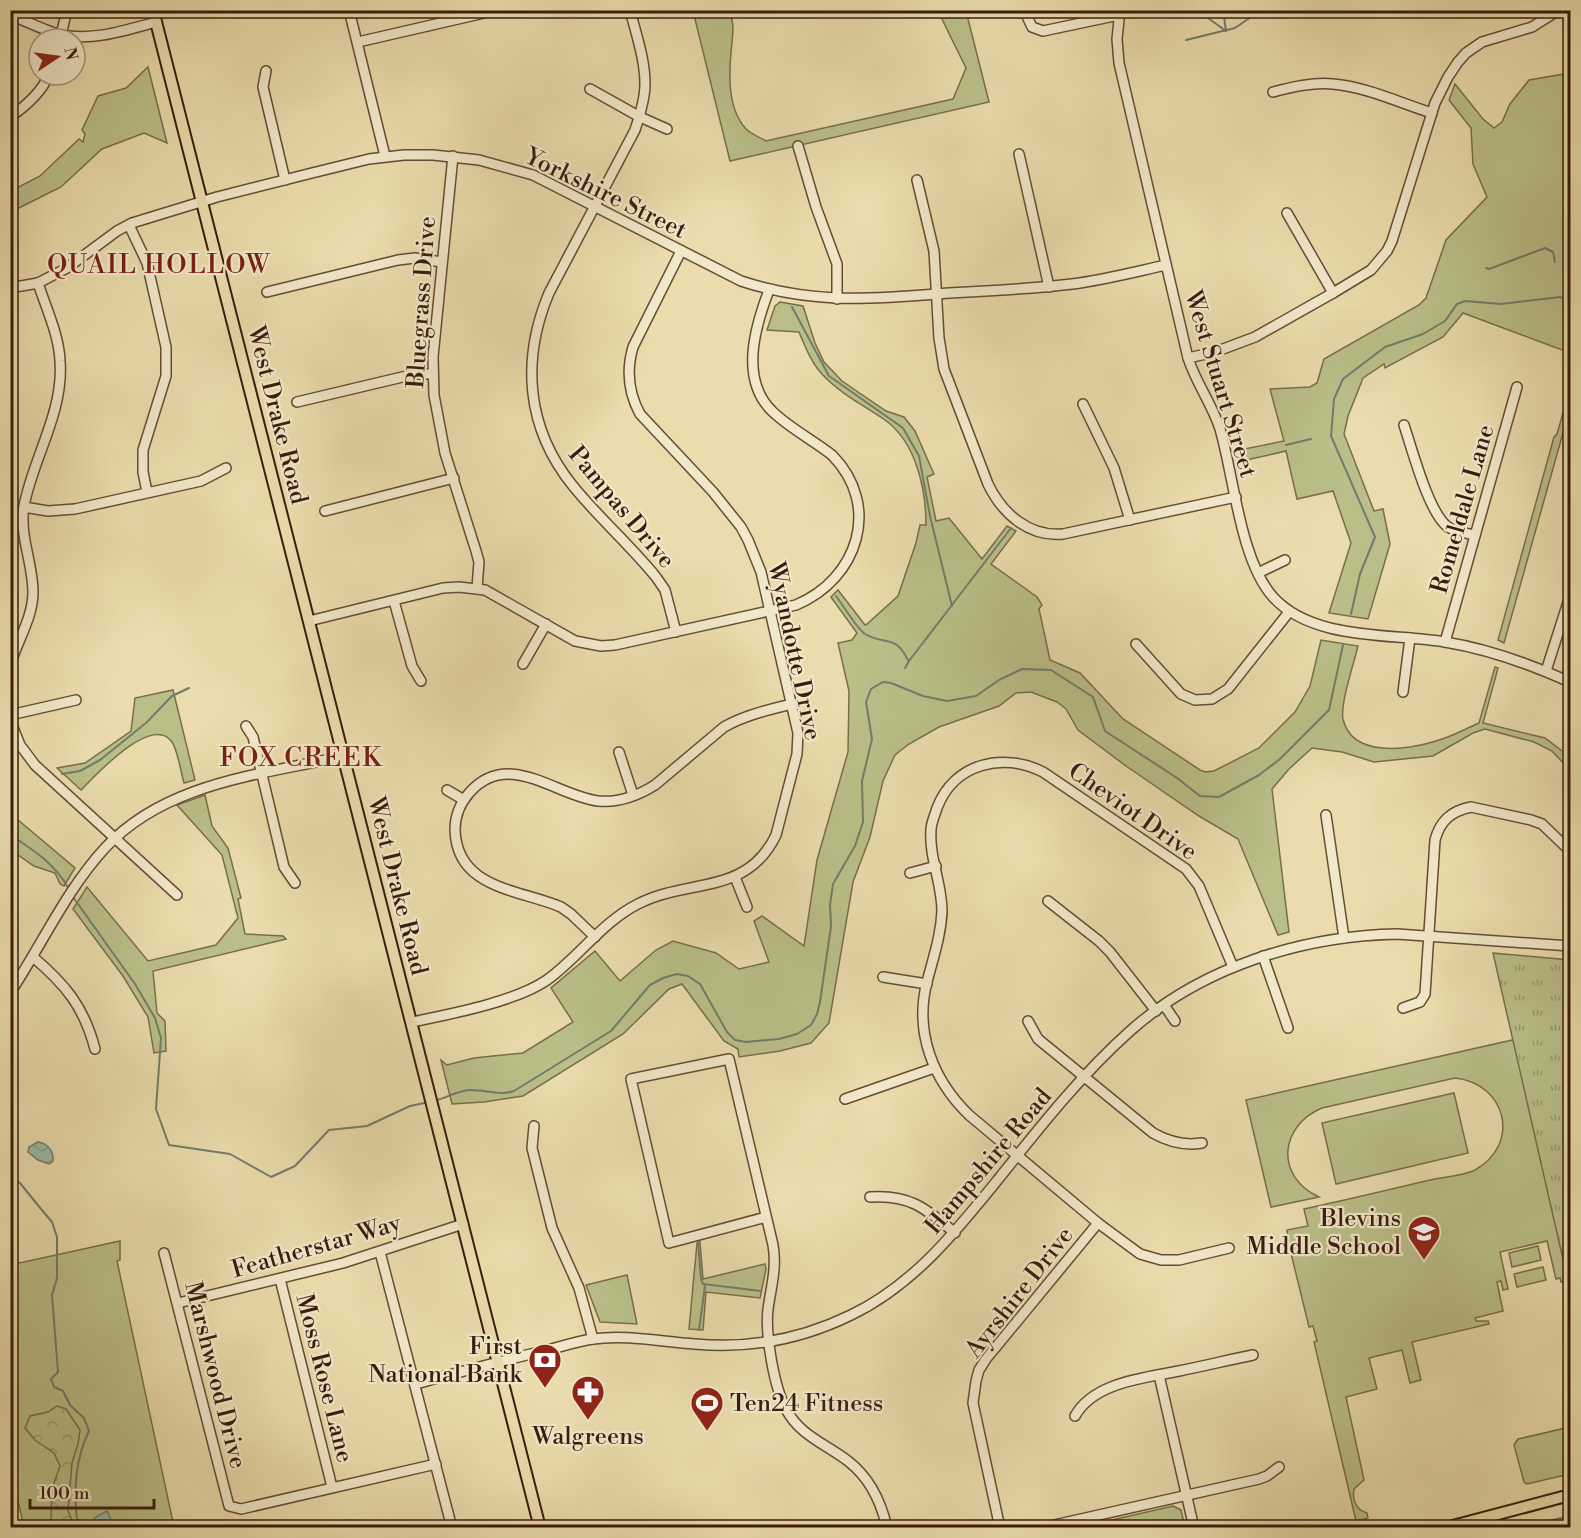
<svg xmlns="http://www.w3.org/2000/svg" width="1581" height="1538" font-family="'Libre Bodoni',serif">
<defs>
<pattern id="forest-crowns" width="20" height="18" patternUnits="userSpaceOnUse" patternTransform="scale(1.5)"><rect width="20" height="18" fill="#babf88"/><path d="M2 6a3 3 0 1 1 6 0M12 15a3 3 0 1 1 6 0" fill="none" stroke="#989a6e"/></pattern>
<pattern id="park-tufts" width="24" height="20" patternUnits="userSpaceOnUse" patternTransform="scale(1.5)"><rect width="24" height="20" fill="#babf88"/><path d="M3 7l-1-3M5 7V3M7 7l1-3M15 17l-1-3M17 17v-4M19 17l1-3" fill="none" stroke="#989a6e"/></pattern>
<pattern id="water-waves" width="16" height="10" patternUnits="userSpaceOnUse" patternTransform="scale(1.5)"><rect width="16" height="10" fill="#98bca9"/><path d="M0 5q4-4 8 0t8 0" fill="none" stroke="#84a190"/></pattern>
</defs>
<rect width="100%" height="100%" fill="#eadcac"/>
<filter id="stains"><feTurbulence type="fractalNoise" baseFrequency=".00333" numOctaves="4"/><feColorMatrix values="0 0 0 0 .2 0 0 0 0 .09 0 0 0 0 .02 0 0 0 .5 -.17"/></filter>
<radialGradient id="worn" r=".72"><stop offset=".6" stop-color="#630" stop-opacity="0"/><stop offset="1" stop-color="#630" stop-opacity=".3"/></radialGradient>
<!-- green -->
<g fill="#babf88" stroke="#7a6d4b" stroke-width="1.5">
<path d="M693,11H727C735,20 733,30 732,42C729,70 726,107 746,129C751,134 759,137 766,141L953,99L966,68L938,11H966L989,102L730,161Z"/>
<path d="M148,67L167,143L144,133L102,149L61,187L11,212V191L40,176L79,139L83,142L85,134L82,130L98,96L126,88Z"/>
<path d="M1570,73V353L1463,313L1443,337L1385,368L1384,364L1363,378L1348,416L1344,434L1374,511L1383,509L1390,544L1368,619L1329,613L1351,543L1333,491L1297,499L1286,451L1242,461L1239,450L1284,441L1270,389L1310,387L1317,383L1324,359L1419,305L1426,298L1446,240L1487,197L1473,164L1471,128L1449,100L1455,84L1483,119L1494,128L1502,122L1510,104L1529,80Z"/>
<path d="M780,302L803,306L815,343L824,362L842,381L886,411L904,417L915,431L934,474L927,477L936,521L949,518L982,559L1007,526L1016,531L991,564L1037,597L1042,605L1039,609L1050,660L1080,673L1123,719L1200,770L1205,772L1214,771L1259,748L1295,712L1310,686L1321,640L1358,646C1354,663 1340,704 1343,719C1352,758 1407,750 1436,741C1451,737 1465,729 1479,723L1495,667L1498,668L1483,723L1545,738L1570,757V770L1552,751L1534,742L1485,729L1473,733L1433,756L1374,762L1342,752L1312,748L1289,769L1272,789L1289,932L1278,935L1238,839L1199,816L1126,766L1078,730L1066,709L1057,702L1031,692L1016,693L999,706L939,727L909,744L895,755L883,781L870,837L853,882L829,1023L811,1043L780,1051L739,1057L738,1049L724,1041L682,984L669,989L623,1034L523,1096L484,1102L452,1104L441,1060L447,1065L474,1058L523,1053L573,1022L551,988L595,951L620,981L656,950L673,941L716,953L739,969L769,962L754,921L762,916L804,946L817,860L848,752L849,691L838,643L852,640L857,633L831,597L838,590L865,625L867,624L898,596L916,543L920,525H926C926,489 916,442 885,420C863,405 839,393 821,373C811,362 805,346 799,332L767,330L775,306Z"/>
<path d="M1570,388V408L1504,643L1498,640L1554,437L1557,434Z"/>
<path d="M173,690L195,780L184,783C181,773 178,751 172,742C152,713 95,776 81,790L57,768L85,763L131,731L135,698Z"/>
<path d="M205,795L212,826L228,848L241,898L238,899L245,934L283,936L286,939L153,971L157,1013L165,1021L166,1051L154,1053L148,1017L123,976L73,909L87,887L148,961L216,945L238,918L222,855L177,805Z"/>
<path d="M11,814L75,868L64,886L60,884L55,873L34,866L11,850Z"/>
<path d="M1517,1039L1570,1280L1561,1282L1560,1278L1556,1279L1547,1241L1500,1252L1508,1289L1503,1290L1501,1281L1497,1282L1503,1311L1475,1318L1476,1321H1488L1489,1324L1412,1342L1421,1380L1410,1383L1402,1350L1369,1358L1377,1389L1346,1397L1364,1480L1354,1489C1352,1500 1356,1510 1367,1513L1368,1518L1356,1521L1314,1342L1317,1341L1313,1326L1309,1327L1288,1241L1287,1230L1308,1226L1304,1209C1346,1200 1388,1190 1430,1180C1444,1177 1463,1176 1475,1170C1521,1144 1507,1084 1455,1078L1322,1108C1279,1126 1275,1177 1319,1197L1271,1207L1246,1100Z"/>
<path d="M1454,1093L1468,1153L1336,1184L1322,1123Z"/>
<path d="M120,1241V1260L117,1261L174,1527H24L11,1471L10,1265Z"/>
<path d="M700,1242L703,1279L765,1264L766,1269L760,1298L706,1292L703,1330L689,1329L697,1243Z"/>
<path d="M1538,1246L1541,1260L1512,1267L1509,1253Z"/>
<path d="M1543,1267L1546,1280L1517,1287L1514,1274Z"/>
<path d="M627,1275L637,1324L600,1322L586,1285Z"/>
<path d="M1570,1427V1474L1527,1484L1524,1482L1514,1445L1518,1439Z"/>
<path d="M1173,1506L1181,1510L1185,1527H1081Z"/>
<path d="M1570,1516V1527H1520Z"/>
</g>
<!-- forest -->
<path fill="url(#forest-crowns)" stroke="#7a6d4b" stroke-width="1.5" d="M57,1406L66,1409L80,1430L78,1444L72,1463L68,1511L73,1523L78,1527H47L51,1519L52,1489L60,1466L54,1453L35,1440L25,1428L30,1416L48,1412Z"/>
<!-- park -->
<path fill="url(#park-tufts)" stroke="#7a6d4b" stroke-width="1.5" d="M1493,953L1570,960V1290Z"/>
<!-- water -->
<g fill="url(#water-waves)" stroke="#727c6b" stroke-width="1.5">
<path d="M38,1142C47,1143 54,1151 53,1161L49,1164L38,1160L28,1152L29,1147Z"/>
<path d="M107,1511L114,1527H87L96,1517Z"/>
</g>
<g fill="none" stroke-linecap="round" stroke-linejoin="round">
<!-- stream -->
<g stroke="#727c6b" stroke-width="2">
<path d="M1223,10L1226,31"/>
<path d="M1201,13L1226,31"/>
<path d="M1186,40L1235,28L1261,10"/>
<path d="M1486,268L1489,269L1545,248L1553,252L1555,262"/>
<path d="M792,307L829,376L903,428L919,456L930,516L952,606"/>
<path d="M1286,445L1311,439"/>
<path d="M836,596C843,605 857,629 865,634C886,646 895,634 908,660"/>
<path d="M1351,614L1360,574L1375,537L1331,436L1334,399L1343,379L1385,347L1423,334L1445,321L1457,304L1465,301L1501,304L1560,297L1570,301"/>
<path d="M905,668L909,661L1011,528"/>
<path d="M62,774L80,771L100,760L146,723L172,696L189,688"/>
<path d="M10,835C34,850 55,864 69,889"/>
<path d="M73,897L135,984L155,1018L161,1038L156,1109L169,1145L230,1154L271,1177L295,1166L329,1130L367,1126L410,1106L429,1102"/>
<path d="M434,1101C447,1098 458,1090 471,1090C486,1090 500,1096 514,1091L611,1031L650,985L663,978L677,974L688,976L700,984L727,1032L735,1040L746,1042L779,1039L797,1034L811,1025L817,1014L820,1002L831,926L830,905L833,884L855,846L863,822L862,781L872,739L866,702L871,689L883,682L891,683L923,696L947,701L976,696L999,680L1022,669L1051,670L1093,697L1105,731L1177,778L1200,796L1219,797L1259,775L1280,759L1329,710L1343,645"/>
<path d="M10,1179L20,1183L41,1209L52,1222L57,1237V1278L52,1295L58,1372L51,1379L54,1387L63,1391L70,1405L84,1418L89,1431C76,1457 73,1490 77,1519L87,1527"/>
<path d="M698,1242L701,1279L703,1284L761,1291"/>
<path d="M699,1330L705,1286"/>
</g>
<!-- minor casing -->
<g stroke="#664b36" stroke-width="12">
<g id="minor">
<path d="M349,10L385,156"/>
<path d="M630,10C636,34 645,59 645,84C645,99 640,115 635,130L549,293C521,360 526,428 573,486C599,518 630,545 656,577L665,590L676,632"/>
<path d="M1024,10L1032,27L1043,31L1119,15"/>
<path d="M1120,10L1117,39L1119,63L1188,358C1196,383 1212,404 1220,429C1234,477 1240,560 1273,597C1313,641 1391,633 1445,642C1488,649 1530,664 1570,682"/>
<path d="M1566,10L1570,14"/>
<path d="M10,15C27,21 46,32 63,35C94,41 126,30 156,22"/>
<path d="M60,39L67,10"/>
<path d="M358,42L497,10"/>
<path d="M266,71L263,87L285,180"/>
<path d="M590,89L640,117L667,129"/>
<path d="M1273,92C1292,87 1313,82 1333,84C1367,87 1400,103 1432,113"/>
<path d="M10,117C26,106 41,93 49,75"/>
<path d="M798,146L816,207L837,264V299"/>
<path d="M1019,154L1049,287"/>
<path d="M453,156L433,357L434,395L445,453L476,551L479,562L477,588"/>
<path d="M917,180L934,251L939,338L944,369L988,484C1002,513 1028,537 1063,534L1236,497"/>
<path d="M1287,213L1333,293"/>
<path d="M129,225L147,263L166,347V376L143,450V472L147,492"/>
<path d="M10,288L38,283L67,268L117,231L132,223L217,197L312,173L369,159L404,155H433L479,160L533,175L741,281C814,305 874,299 949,293C990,291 1031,289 1072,284C1103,280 1134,272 1166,265"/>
<path d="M267,292L398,260L415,258L442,262"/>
<path d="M1188,358L1215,352L1255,337L1333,293L1371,270L1387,251L1392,241L1435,103L1448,77L1458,62L1466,53L1482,42L1532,27L1559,10"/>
<path d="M297,402L415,374H433"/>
<path d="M1083,404L1114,468L1130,520"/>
<path d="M1404,425C1412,449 1429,514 1448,527C1456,532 1466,533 1475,535"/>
<path d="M24,507L48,511L75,509L201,481L226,468"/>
<path d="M325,511L454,478"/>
<path d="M1258,573L1285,560"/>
<path d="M394,601L412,666L421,681"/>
<path d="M309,621L443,588L459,587L485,590L575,641L601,646L615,645L796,605C858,579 882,506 832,455C813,440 791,429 773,412C739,380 755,327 769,290"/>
<path d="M1445,642L1517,387"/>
<path d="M1136,644L1181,694L1195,700L1212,699L1228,689L1289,612"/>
<path d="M523,664L546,624"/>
<path d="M10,666C17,641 33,618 33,592C33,563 19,536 24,506C33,458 64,412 60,361C59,335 46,308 38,283"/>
<path d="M1546,671L1570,596"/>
<path d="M1403,692L1410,638"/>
<path d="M10,715L76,700"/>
<path d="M10,720L20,745L35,765L177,895"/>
<path d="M246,726L253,737L284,867L295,883"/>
<path d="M619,752L633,795"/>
<path d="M447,790L464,800"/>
<path d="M1326,815L1344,938"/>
<path d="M910,873L936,866"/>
<path d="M735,877L747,907"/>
<path d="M1048,901L1099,941L1110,952L1156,1011"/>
<path d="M595,937L571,914L561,907C518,889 457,889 455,830C455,816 461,802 470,792C509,749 556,796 598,801C618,803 639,795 655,785L724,727C745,715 768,710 792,704"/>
<path d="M1263,956L1288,1028"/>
<path d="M33,957C66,985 84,1007 95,1049"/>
<path d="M883,977L927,984"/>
<path d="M10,993C41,946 67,889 105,848C166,782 261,775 344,756"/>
<path d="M1164,1005L1175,1021"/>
<path d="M1403,1008L1420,1002L1425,994L1435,840C1440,821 1451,811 1471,807L1531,820L1542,824L1570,851"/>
<path d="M1028,1021L1038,1039L1153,1133C1169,1142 1184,1146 1202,1143"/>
<path d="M412,1022C450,1014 515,1002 547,980C579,957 602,922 638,904C688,878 747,896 776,835L797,754L798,733L761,572L748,540L741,527L713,492L640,414C628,392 626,371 633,347L681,251"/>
<path d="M845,1099L934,1068"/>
<path d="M534,1126L532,1148L552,1228L579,1288L593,1339"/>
<path d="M870,1197C910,1194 926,1209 955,1233"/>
<path d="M766,1217L669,1243L631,1079L729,1059L773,1245C777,1268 771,1287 768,1309C765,1334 774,1387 786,1409C799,1435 826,1444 848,1461C870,1478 881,1501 887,1528"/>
<path d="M1229,1248L1179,1260H1161L1140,1254L1098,1223L969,1115C933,1080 914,1032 927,982C933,958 941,936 942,911C942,883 929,858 931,830C931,823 935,815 937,808C954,763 1003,752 1043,772L1186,869L1199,886L1233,967"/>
<path d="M380,1252L452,1528"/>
<path d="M164,1253L229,1506L241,1509L436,1464"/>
<path d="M280,1279L332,1487"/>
<path d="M178,1303L343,1263L463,1224"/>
<path d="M1159,1375L1194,1528"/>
<path d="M416,1384C460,1372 504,1360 548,1350C563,1346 578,1341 593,1339C626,1334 662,1342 695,1344C749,1349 802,1339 851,1315C914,1285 957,1230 1000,1177C1040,1127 1081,1075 1129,1032C1201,967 1302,936 1397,934L1570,946"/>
<path d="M1075,1416C1094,1382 1145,1378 1179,1371C1204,1366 1228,1360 1253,1355"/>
<path d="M1000,1528L973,1403L976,1381L979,1370L986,1359L1098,1223"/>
<path d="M1041,1528L1259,1479L1267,1476L1279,1467"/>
</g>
</g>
<!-- major casing -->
<g stroke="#3a1b0e" stroke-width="14">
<g id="major">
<path d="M153,10L540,1528"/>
<path d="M1445,1528L1570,1495"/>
</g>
</g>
<!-- minor -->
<use href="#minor" stroke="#f1e8c9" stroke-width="9"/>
<!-- major -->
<use href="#major" stroke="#eadcac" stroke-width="10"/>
</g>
<!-- icons -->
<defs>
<g id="school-pin" transform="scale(1.725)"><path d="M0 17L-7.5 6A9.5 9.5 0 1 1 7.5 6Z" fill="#8f2418" stroke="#f1e8c9"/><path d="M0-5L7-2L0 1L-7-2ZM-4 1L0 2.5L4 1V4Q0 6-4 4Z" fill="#fff"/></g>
<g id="bank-pin" transform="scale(1.725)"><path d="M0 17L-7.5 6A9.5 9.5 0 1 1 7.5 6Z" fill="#8f2418" stroke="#f1e8c9"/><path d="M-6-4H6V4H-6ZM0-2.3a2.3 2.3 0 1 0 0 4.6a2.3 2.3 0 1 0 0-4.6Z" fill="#fff"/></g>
<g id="pharmacy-pin" transform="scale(1.725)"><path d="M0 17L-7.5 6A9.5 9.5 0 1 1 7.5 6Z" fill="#8f2418" stroke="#f1e8c9"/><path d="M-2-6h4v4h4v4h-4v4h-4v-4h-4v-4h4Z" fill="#fff"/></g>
<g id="stadium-pin" transform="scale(1.725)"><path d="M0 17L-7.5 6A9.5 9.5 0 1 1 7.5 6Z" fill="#8f2418" stroke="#f1e8c9"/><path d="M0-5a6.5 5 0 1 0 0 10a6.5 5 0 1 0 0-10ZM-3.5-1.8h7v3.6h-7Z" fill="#fff"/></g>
</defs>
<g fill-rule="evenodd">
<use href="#school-pin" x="1424" y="1232"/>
<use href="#bank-pin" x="545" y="1360"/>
<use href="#pharmacy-pin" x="588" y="1392"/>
<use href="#stadium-pin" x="707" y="1403"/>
</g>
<g text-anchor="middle" stroke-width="4.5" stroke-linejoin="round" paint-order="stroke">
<!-- street labels -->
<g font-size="24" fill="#3a1b0e" stroke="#f1e8c9">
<text transform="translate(606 193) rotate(26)" y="8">Yorkshire Street</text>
<text transform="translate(421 302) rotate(-86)" y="8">Bluegrass Drive</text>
<text transform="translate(1221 384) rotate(73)" y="8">West Stuart Street</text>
<text transform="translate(278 415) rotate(76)" y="8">West Drake Road</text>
<text transform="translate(622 507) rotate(50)" y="8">Pampas Drive</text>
<text transform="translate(1462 509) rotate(-74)" y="8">Romeldale Lane</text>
<text transform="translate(795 651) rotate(78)" y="8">Wyandotte Drive</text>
<text transform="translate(1133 811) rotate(35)" y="8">Cheviot Drive</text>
<text transform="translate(398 886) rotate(76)" y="8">West Drake Road</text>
<text transform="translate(988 1161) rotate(-50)" y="8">Hampshire Road</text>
<text transform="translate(316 1246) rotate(-16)" y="8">Featherstar Way</text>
<text transform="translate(1019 1292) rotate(-52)" y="8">Ayrshire Drive</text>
<text transform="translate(216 1375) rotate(76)" y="8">Marshwood Drive</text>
<text transform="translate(325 1378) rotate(76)" y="8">Moss Rose Lane</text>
</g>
<!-- poi labels -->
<g font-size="24" fill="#3a1b0e" stroke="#f1e8c9" text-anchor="end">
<text x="1401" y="1226">Blevins<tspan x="1401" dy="28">Middle School</tspan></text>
<text x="522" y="1354">First<tspan x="522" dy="28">National Bank</tspan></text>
<text x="730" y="1411" text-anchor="start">Ten24 Fitness</text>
<text x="588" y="1444" text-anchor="middle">Walgreens</text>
</g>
<!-- neighbourhood labels -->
<g font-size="26" letter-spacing="1.5" fill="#7a1f14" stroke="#f1e8c9">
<text x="159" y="273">QUAIL HOLLOW</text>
<text x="301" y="766">FOX CREEK</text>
</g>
</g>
<!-- margin -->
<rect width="1581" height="1538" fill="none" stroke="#eadcac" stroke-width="36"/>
<rect x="12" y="12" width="1557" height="1514" fill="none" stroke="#3a1b0e" stroke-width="3"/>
<rect x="18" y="18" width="1545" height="1502" fill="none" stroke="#3a1b0e" stroke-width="1.5"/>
<!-- north arrow -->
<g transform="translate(57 57) rotate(77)"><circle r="28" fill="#f1e8c9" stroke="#a8967e" stroke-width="1.5"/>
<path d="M0-4.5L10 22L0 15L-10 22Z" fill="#8f2418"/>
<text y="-9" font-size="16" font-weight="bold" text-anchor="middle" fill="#3a1b0e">N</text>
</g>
<!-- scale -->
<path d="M30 1499v9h124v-9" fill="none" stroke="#3a1b0e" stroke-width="3"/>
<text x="39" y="1499" font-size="18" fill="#3a1b0e" stroke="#f1e8c9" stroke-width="4.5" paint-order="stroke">100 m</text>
<rect width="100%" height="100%" filter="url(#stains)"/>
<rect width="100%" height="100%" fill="url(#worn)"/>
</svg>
